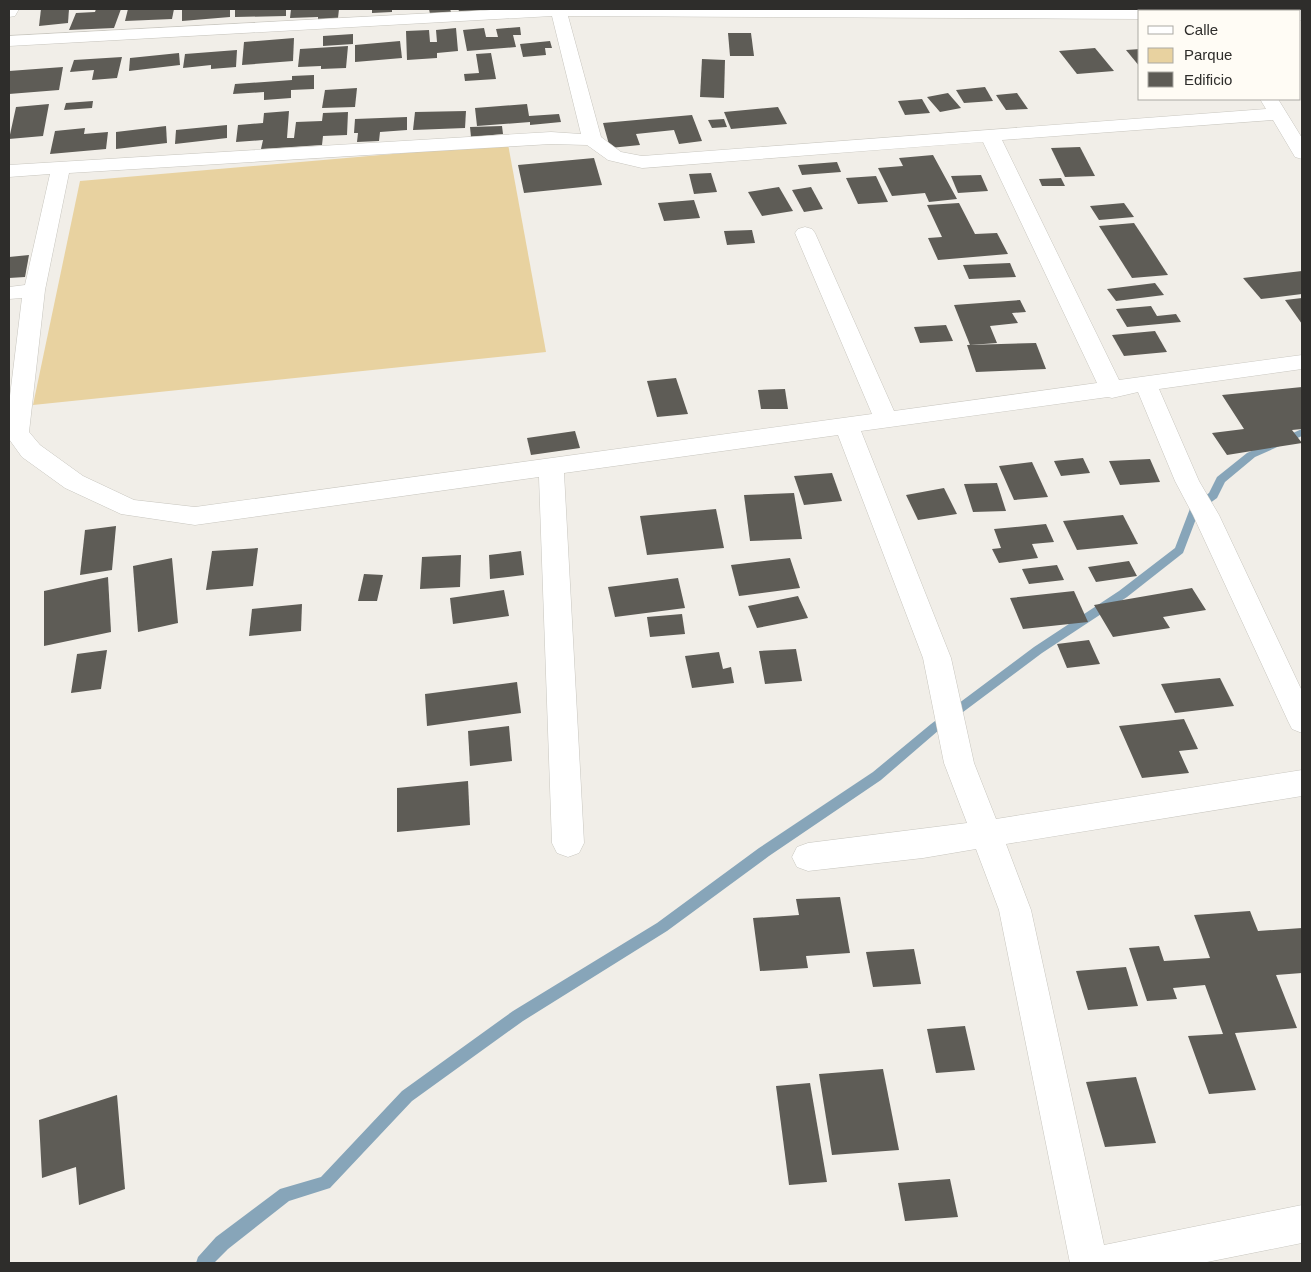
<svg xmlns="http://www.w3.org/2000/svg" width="1311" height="1272" font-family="Arial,sans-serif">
<rect width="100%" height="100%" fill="#f1eee8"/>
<!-- green -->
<path fill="#e8d2a0" d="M508,144L546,352L33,405L80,181Z"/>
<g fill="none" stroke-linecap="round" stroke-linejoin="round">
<!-- stream -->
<path fill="#87a5b9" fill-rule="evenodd" d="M1302,429V436L1255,457L1225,482L1217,498L1199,511L1183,553L1127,597L1042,653L939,730L881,780L769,856L667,931L523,1021L412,1101L330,1188L289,1201L228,1249L214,1263H196L198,1257L216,1237L280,1189L321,1177L402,1091L513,1011L657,923L759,848L873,772L931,724L1034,647L1119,591L1175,548L1191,506L1209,493L1217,477L1247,453Z"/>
</g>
<!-- building -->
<g fill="#5e5c56">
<path d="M41,9H69L68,23L39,26Z"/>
<path d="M96,9H121L114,28L69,30L76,13L95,12Z"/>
<path d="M128,9H174L172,19L125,21Z"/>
<path d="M182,9H230V17L182,21Z"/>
<path d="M235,9H286V16L235,17Z"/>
<path d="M291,9H339L338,18L318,20V17L290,18Z"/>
<path d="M372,9H392V12L372,13Z"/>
<path d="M429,9H450L451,12L430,14Z"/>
<path d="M458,9H505L506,11L460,13Z"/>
<path d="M520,27L521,35H513L516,47L467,51L463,30L484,28L486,37H498L496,29Z"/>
<path d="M456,28L458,51L437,53V58L407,60L406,31L429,30L430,42H437L436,30Z"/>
<path d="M728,33H751L754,56H730Z"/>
<path d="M353,34V44L323,46V36Z"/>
<path d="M294,38L293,61L242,65L244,42Z"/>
<path d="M400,41L402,58L355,62V45Z"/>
<path d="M550,41L552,48H545L546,55L523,57L520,44Z"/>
<path d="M348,46L346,68L321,69V66L298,67L300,49Z"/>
<path d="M1095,48L1114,71L1077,74L1059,51Z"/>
<path d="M1140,49V67L1126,50Z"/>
<path d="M237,50L236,67L211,69V65L183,68L185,54Z"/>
<path d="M179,53L180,65L129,71L130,58Z"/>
<path d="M491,53L496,79L465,81L464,74L479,73L476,54Z"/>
<path d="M122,57L117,78L92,80L94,70L70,72L74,60Z"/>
<path d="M702,59L725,60L724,98L700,97Z"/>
<path d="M63,67L59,90L9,94V71Z"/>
<path d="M314,75V89L291,90V98L264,100V92L233,94L235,84L292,80V76Z"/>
<path d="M985,87L993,101L964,103L956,90Z"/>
<path d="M357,88L355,107L322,108L325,90Z"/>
<path d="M948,93L961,108L940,112L927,97Z"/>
<path d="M1017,93L1028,109L1006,110L996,95Z"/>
<path d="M922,99L930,113L905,115L898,101Z"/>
<path d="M93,101L92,108L64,110L66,103Z"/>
<path d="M49,104L43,136L9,139L16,107Z"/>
<path d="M527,104L529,116L559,114L561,122L530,125V122L477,126L475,108Z"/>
<path d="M778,107L787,124L731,129L724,112Z"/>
<path d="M289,111L287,138H294L296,122L322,121L323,113L348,112L347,135L323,136L322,145L261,149L263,140L236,142L238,125L263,123L264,113Z"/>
<path d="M466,111L465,128L413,130L415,112Z"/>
<path d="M692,115L702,141L679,144L674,130L636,134L640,145L610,148L603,123Z"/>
<path d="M407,117V130L380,132L379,141L357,142L358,133H354L355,119Z"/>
<path d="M724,119L727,127L712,128L708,120Z"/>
<path d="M227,125V138L175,144L176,130Z"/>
<path d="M166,126L167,143L116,149V132Z"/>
<path d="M502,126L503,134L471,137L470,127Z"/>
<path d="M85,128L84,134L108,132L106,149L50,154L55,131Z"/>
<path d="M1080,147L1095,176L1065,177L1051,148Z"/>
<path d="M933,155L957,199L929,202L925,193L892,196L878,168L903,166L899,158Z"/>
<path d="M594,158L602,185L524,193L518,165Z"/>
<path d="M837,162L841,172L802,175L798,165Z"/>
<path d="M711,173L717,192L694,194L689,174Z"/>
<path d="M981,175L988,191L958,193L951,176Z"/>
<path d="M876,176L888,202L858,204L846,178Z"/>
<path d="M1061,178L1065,186H1042L1039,179Z"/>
<path d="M779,187L793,211L762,216L748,192Z"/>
<path d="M811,187L823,209L804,212L792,190Z"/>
<path d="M694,200L700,218L664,221L658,203Z"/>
<path d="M959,203L975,234L997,233L1008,254L938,260L928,238L942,237L927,205Z"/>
<path d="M1124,203L1134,217L1099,220L1090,206Z"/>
<path d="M1134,223L1144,238L1168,275L1132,278L1099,226Z"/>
<path d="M752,230L755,243L727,245L724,231Z"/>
<path d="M29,255L25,277L9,278V257Z"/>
<path d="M1010,263L1016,277L969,279L963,265Z"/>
<path d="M1302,271V294L1261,299L1243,278Z"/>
<path d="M1155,283L1164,295L1116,301L1107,289Z"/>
<path d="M1302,298V324L1285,300Z"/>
<path d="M1020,300L1026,312L1012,313L1018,323L990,326L997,343L970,345L954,305Z"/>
<path d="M1151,306L1157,316L1176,314L1181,322L1127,327L1116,309Z"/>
<path d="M946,325L953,341L920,343L914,327Z"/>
<path d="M1155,331L1167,352L1124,356L1112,335Z"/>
<path d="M1036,343L1046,369L976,372L967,345Z"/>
<path d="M676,378L688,414L657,417L647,381Z"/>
<path d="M1302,387V429L1292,430L1302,443L1227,455L1212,433L1244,429L1222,395Z"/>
<path d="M785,389L788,409H761L758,390Z"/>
<path d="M575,431L580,448L531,455L527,438Z"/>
<path d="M1083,458L1090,473L1061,476L1054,461Z"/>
<path d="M1150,459L1160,482L1120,485L1109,461Z"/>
<path d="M1032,462L1048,497L1014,500L999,466Z"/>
<path d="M832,473L842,501L804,505L794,476Z"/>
<path d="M997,483L1006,511L973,512L964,484Z"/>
<path d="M944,488L957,514L918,520L906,495Z"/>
<path d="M794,493L802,539L750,541L744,495Z"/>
<path d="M716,509L724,548L647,555L640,516Z"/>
<path d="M1123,515L1138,544L1077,550L1063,521Z"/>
<path d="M1046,524L1054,542L1032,544L1038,558L999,563L992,549L1001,548L994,529Z"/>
<path d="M116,526L112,570L80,575L85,530Z"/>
<path d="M258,548L253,586L206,590L212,551Z"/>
<path d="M521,551L524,575L490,579L489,555Z"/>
<path d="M461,555L460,587L420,589L422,557Z"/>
<path d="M172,558L178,623L138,632L133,566Z"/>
<path d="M790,558L800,588L739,596L731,565Z"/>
<path d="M1129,561L1137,576L1096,582L1088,567Z"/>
<path d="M1057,565L1064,580L1029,584L1022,569Z"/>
<path d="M364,574L383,575L377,601H358Z"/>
<path d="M108,577L111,632L44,646V591Z"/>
<path d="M678,578L685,608L615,617L608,587Z"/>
<path d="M1192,588L1206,610L1163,617L1170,628L1113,637L1094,605Z"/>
<path d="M504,590L509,616L453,624L450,598Z"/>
<path d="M1074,591L1088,622L1023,629L1010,598Z"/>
<path d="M798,596L808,618L757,628L748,606Z"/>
<path d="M302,604L301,631L249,636L252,609Z"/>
<path d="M682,614L685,634L650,637L647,617Z"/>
<path d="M1089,640L1100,664L1067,668L1057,644Z"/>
<path d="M796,649L802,681L765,684L759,651Z"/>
<path d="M107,650L101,689L71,693L77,654Z"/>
<path d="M719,652L723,669L731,667L734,683L692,688L685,656Z"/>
<path d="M1220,678L1234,706L1175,713L1161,684Z"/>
<path d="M517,682L521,713L427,726L425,694Z"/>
<path d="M1184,719L1198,749L1179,751L1189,773L1142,778L1119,726Z"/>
<path d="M509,726L512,761L470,766L468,731Z"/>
<path d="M468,781L470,825L397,832V788Z"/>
<path d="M840,897L850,953L806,956L808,968L760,971L753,918L799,915L796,899Z"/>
<path d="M1250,911L1258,931L1302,928V973L1276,975L1297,1028L1235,1033L1256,1090L1209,1094L1188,1036L1223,1034L1205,985L1173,988L1177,999L1147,1001L1129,948L1159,946L1164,961L1210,958L1194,915Z"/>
<path d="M914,949L921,984L873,987L866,952Z"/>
<path d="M1126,967L1138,1006L1088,1010L1076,971Z"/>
<path d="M965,1026L975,1070L936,1073L927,1029Z"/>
<path d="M883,1069L899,1150L832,1155L819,1074Z"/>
<path d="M1136,1077L1156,1143L1105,1147L1086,1082Z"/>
<path d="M810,1083L827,1182L789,1185L776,1086Z"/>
<path d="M117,1095L125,1189L79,1205L76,1167L42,1178L39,1120Z"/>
<path d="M950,1179L958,1217L905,1221L898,1183Z"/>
</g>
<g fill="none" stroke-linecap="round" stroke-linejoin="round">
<!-- minor casing -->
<g stroke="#c8c6bf" stroke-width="1">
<g id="minor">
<path d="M9,9H19L15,16L9,17Z"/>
<path d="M509,9H1140L1146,11H1140V19L568,16L601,137L621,152L642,156L1266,109L1260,99H1278L1302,138V159L1295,157L1273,120L1002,140L1119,380L1302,355V369L1159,389L1199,481L1219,515L1302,691V733L1292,729L1288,721L1193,515L1175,481L1138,392L1112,398L1108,397L861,431L951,658L974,763L996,819L1302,770V796L1006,844L1031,910L1104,1245L1302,1205V1243L1202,1263H1070L999,910L976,849L923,858L808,871L797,867L792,857L797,847L808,843L967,823L944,763L923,658L838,435L564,473L584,843L579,853L568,857L557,853L552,843L539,477L195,525L121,514L65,488L22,457L9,439V404L22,298L9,299V287L25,285L50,174L9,177V165L551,132L581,134L552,16L9,46V36ZM983,142L1097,383L894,411L815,233L812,229L805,227L798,229L795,233L872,414L195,507L134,500L83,476L40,445L29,432L45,290L69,173L551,144L587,145L608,160L642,168Z"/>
<path d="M1204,9H1221L1222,11H1205Z"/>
<path d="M1302,10V20H1300V11H1295Z"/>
</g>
</g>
<!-- minor -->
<use href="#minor" fill="#fff" fill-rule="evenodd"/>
</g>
<!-- border -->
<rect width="1311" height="1272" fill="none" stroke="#2e2d2b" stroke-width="20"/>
<!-- legend -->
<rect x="1138" y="10" width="162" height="90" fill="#fffcf5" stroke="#aba9a4"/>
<rect x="1148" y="26" width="25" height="8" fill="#ffffff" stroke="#aba9a4"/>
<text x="1184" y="35" font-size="15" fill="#2e2d2b">Calle</text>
<rect x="1148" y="48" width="25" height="15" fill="#e8d2a0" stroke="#aba9a4"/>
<text x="1184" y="60" font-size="15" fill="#2e2d2b">Parque</text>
<rect x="1148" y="72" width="25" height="15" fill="#5e5c56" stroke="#aba9a4"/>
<text x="1184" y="85" font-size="15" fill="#2e2d2b">Edificio</text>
</svg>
